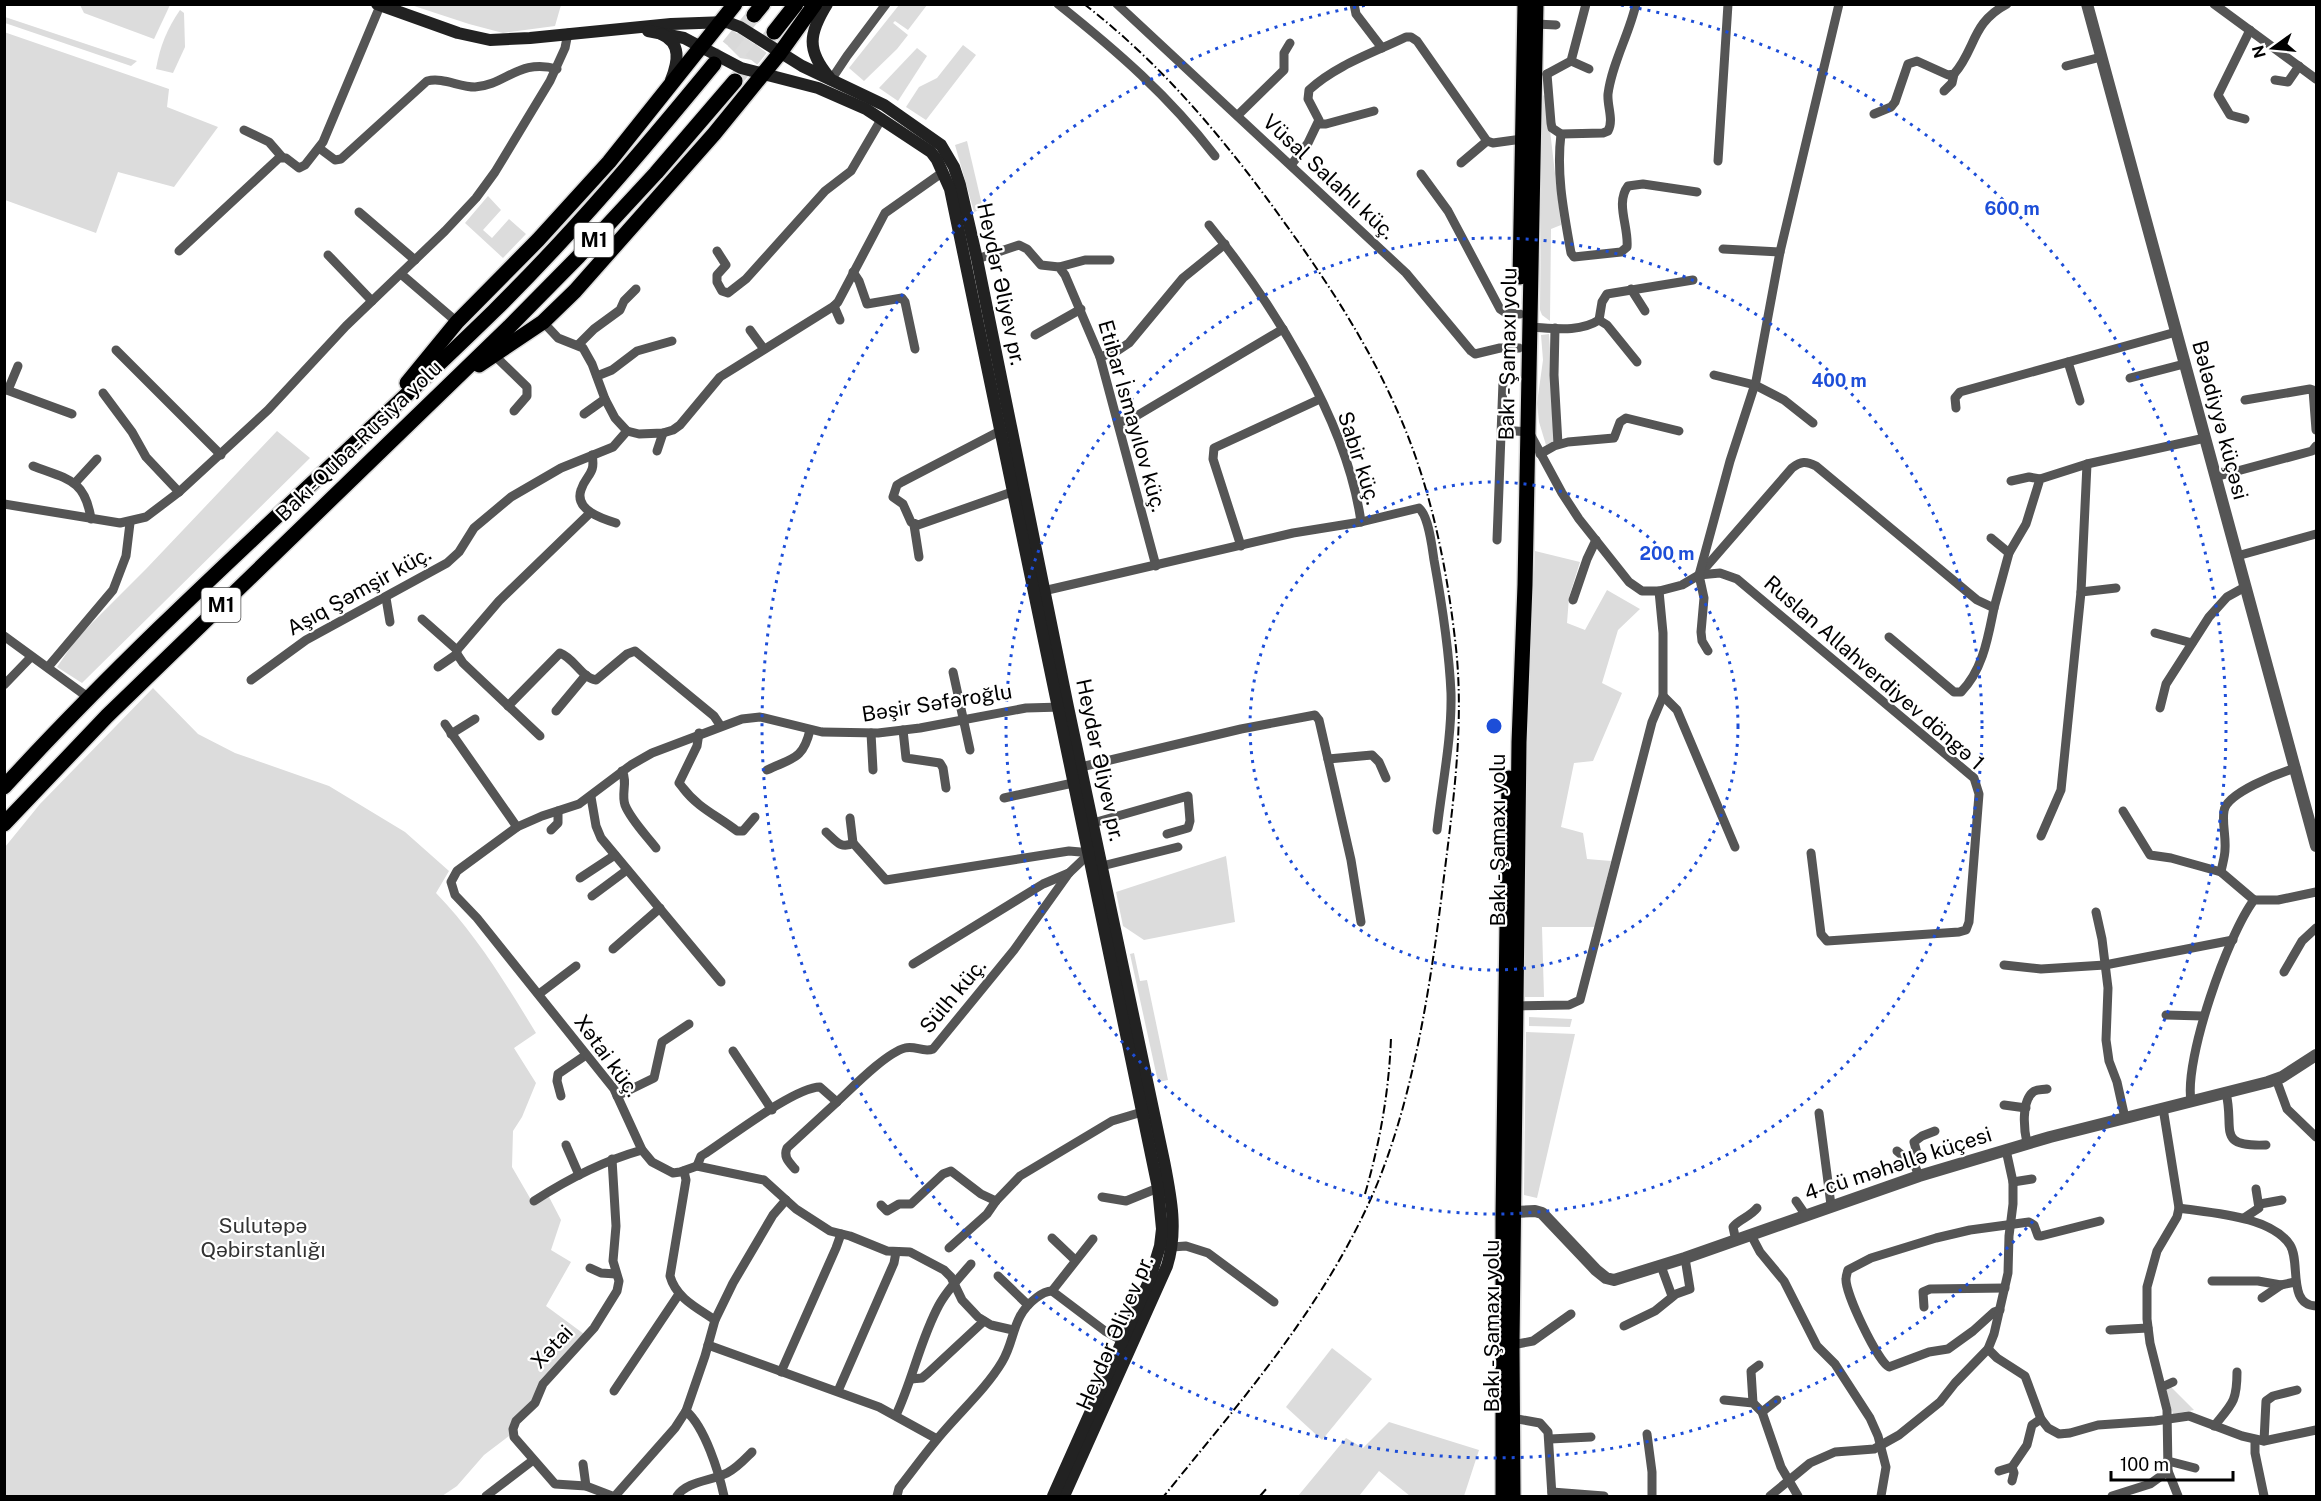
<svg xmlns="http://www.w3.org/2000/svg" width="2321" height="1501" font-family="'Public Sans',sans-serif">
<rect width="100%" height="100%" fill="#fff"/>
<!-- green -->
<g fill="#dcdcdc">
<path d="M80,5H170L154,39L84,13Z"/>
<path d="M411,5L561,4V5L555,26L503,33L469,24Z"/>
<path d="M899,5H927L908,30L895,21L893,23L908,35L897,49L864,81L849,68Z"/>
<path d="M180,10L184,13L185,47L173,73L156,69C160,46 167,29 180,10Z"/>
<path d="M5,17L137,61L131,66L5,23Z"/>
<path d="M4,32L169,89L167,107L218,127L174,187L118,172L96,233L5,200Z"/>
<path d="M738,33L756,45L757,56L752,60L740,58L728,46L729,37Z"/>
<path d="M963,45L976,55L926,120L906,107L919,87L937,78Z"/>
<path d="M917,48L927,56L898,101L879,88Z"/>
<path d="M1542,95L1546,96L1561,225L1551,229L1550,321L1542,315L1540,310Z"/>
<path d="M967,141L983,209L974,212L955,145Z"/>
<path d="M488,196L501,210L483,230L492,238L509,219L526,234L503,258L465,223Z"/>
<path d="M1549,334L1556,440L1546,445L1539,422L1537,403L1543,360L1541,335Z"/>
<path d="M277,431L310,458L82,683L57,667L77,638L146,569Z"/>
<path d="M1535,551L1580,562L1569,597L1567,623L1585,630L1607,590L1640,609L1618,630L1602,683L1622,693L1593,761L1574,763L1561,827L1583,833L1587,859L1611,861L1595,927H1542L1544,997H1523L1526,757Z"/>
<path d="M153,688L198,734L235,753L329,786L405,832L449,871L436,893C476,934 506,984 536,1033L514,1048L536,1083L522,1117L513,1131L512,1167L534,1205L549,1197L561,1220L551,1250L571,1262L546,1306L584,1334L534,1398L511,1422L509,1436L484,1455L457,1486L442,1496H5V847L40,804Z"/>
<path d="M1226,856L1235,922L1144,940L1123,926L1116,892Z"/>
<path d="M1134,953L1140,981L1147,980L1168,1080L1158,1082L1130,954Z"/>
<path d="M1529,1017L1572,1019L1570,1027L1529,1026Z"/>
<path d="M1526,1032L1575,1034L1537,1198L1524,1195Z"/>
<path d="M1332,1348L1372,1379L1322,1440L1286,1407Z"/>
<path d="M2171,1387L2194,1410L2173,1414L2166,1391Z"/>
<path d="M1389,1422L1479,1450L1464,1496H1410L1379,1471L1359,1496H1298L1346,1438L1363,1448Z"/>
</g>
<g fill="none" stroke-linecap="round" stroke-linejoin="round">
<!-- trunk-tunnel -->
<g stroke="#d9d9d9" stroke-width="15" stroke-dasharray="15 8" stroke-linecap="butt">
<path d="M714,64L754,15"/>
<path d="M737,78L774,32"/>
</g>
<!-- trunk casing -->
<g stroke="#dbdbdb" stroke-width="18">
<g id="trunk">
<path d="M754,15L763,4"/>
<path d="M774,32L796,4"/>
<path d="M1520,277L1525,4"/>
<path d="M479,365L543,322L575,291L714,134L780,53L815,4"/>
<path d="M407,383L457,322L538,240L609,162L735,4"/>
<path d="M4,787C158,619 331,470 494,311C573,233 644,149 714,64"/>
<path d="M4,824L107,716L509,327L579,256L656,173L735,81"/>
<path d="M1503,1496V1216L1509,778"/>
<path d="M1513,1496L1512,1345L1519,742L1525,585L1536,4"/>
</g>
</g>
<!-- minor -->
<g stroke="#555" stroke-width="9">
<path d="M1058,4C1117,51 1169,96 1215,156"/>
<path d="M1117,4L1406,273L1471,351L1475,354L1500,348H1519"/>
<path d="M1354,4L1356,14L1382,48"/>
<path d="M2214,4L2316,79"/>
<path d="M1536,24L1556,25"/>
<path d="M1571,61L1589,69"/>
<path d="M2066,66L2101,57"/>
<path d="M1547,74L1551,123L1552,128L1561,134L1603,133L1608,131C1614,120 1607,106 1608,94C1612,63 1629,35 1636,4"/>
<path d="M1547,74L1571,61L1586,4"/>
<path d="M831,80L847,56L886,4"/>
<path d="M2275,80L2288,82L2299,66"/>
<path d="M1944,91L1952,83L1954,74"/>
<path d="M1874,114L1891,107L1895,102L1908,64L1917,61L1948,75L1954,74C1976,49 1971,23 2007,4"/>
<path d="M1238,115L1284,70V53L1290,43"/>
<path d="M2245,119L2230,115L2218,95L2250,30"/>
<path d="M1318,124H1326L1374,111"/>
<path d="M244,130L269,142L282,157"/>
<path d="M1561,134C1556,175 1564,213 1571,253L1574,257L1621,252L1627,247C1629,227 1615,203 1628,186L1643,184L1697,192"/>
<path d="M319,148L335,160L341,159L427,81C443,77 459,87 475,87C506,85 519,58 557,69"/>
<path d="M1718,161L1728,4"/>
<path d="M1461,163L1487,141"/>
<path d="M1291,165L1308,143L1319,120L1308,99L1309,90C1336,65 1373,53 1406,37H1411L1417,41L1487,141L1493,143L1522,139"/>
<path d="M1421,174L1448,211L1500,309L1506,313L1520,314"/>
<path d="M359,212L415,260"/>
<path d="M1723,249L1780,252"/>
<path d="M179,251L279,158H286L299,168L305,165L323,142L380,6"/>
<path d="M717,251L726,265L717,275V282L722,291L728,293L746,279L825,191L851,171L882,118"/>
<path d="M328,255L372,301"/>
<path d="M977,259L1019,245L1027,249L1041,265L1059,267L1065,275L1100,357L1156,566"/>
<path d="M1059,267L1085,260H1110"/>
<path d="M853,272L859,281L867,304L902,298L905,302L915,349"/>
<path d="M401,274L457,322"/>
<path d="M1631,289L1645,311"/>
<path d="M834,306L840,320"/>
<path d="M1599,320L1602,302L1607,294L1693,280"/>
<path d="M543,322L558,338L583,348L592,364L605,399L615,418L627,431L639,434L663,433L673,430L680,425L720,377L834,306L838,302L885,213L943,172"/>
<path d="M1529,327C1552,328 1579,333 1599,320L1607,325L1637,362"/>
<path d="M1555,328L1554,375L1558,444"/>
<path d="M750,330L764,349"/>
<path d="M1035,335L1081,309"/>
<path d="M579,344L594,329L620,310L624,301L636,289"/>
<path d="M116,350L221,455"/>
<path d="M494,355L527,387V396L514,411"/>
<path d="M1100,357L1117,351L1129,343L1183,278L1225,244"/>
<path d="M2068,362L2080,401"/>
<path d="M1714,375L1755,385L1784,400L1813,423"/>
<path d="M597,376L612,370L637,351L672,341"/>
<path d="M2130,378L2184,364"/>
<path d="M4,389L72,414"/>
<path d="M8,390L18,366"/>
<path d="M103,393L132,432L146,457L179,492"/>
<path d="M2245,400L2310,389L2313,390L2316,430"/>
<path d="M1956,408L1955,398L1960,392L2176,332"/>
<path d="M584,414L605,399"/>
<path d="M1118,423L1138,415L1283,329"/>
<path d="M1502,430L1529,432L1562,493L1579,519L1629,582L1642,591H1659L1682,585L1699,575L1792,468C1801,461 1806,461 1816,466L1977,600L1994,608L2009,553L2026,524L2040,479L2087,464L2205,438"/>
<path d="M1000,431L902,482L897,485L893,497L903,504L911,522L918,525L1012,492"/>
<path d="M657,451L663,433"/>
<path d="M1540,454L1554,446L1568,442L1614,438L1620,422L1626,418L1679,431"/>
<path d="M592,455C596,475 586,474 581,490C574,510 603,519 616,523"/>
<path d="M33,466C67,479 85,479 91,519"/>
<path d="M2215,477L2312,451L2316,446"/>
<path d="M2011,481L2029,477L2040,479"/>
<path d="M75,483L97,459"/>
<path d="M4,504L120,523L146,517L179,492L268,410L346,326L445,231L476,198L495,172L550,81L565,48L568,33"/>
<path d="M1361,522L1419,508C1429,517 1432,547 1434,560C1442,604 1449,648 1451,693C1452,738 1442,785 1437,830"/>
<path d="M914,525L919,557"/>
<path d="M1991,538L2009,553"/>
<path d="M1497,540L1503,382"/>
<path d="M1241,546L1213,459L1214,448L1320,399"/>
<path d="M2237,556L2316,534"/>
<path d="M1699,575L1720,573L1737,579L1974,778L1979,794L1969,922L1966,930L1959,932L1827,941L1821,934L1811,853"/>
<path d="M1039,592L1293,533L1361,522C1347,420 1272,303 1209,225"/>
<path d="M2081,592L2116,588"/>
<path d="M386,598L390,622"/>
<path d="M1573,600L1587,559L1596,540"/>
<path d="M422,619L457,650"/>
<path d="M2155,633L2192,643"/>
<path d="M4,636L89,698"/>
<path d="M1889,637L1954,692H1961C1983,670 1988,637 1994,608"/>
<path d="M1708,651L1702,641L1701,632L1704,598L1699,575L1730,461L1756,381L1780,252L1839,4"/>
<path d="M48,667L113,590L126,556L130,523"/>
<path d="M438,667L457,654"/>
<path d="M953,672L970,750"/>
<path d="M251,680L306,640L447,563L459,552L474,528L511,497L561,468L613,447L627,431"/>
<path d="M4,685L31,657"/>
<path d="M1663,696L1677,710L1735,847"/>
<path d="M508,706L560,653C574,658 582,678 596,680L627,654L635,651L714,716L720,725"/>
<path d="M2160,708L2166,684L2209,617L2227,597L2245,587"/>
<path d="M556,711L586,675"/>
<path d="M445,724L517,827"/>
<path d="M903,730L906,758L940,763L943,768L946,788"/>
<path d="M699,733L697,746L679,783L683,788C698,808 718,816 737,831H743L755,817"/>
<path d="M871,733L873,770"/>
<path d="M451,734L475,719"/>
<path d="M540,736L463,663L457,654V650L499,601L590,513"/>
<path d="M1328,759L1372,755L1379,762L1386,778"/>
<path d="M1081,767L1241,729L1315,715L1319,720L1351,860L1361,922"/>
<path d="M767,770C792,758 803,760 810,730"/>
<path d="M622,771C628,782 621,793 625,805C631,820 646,835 656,848"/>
<path d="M591,797L596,826L601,838L721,982"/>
<path d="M1004,798L1073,783"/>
<path d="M2123,811L2150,855L2171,858L2221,872L2254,900"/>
<path d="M1093,823L1188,796L1190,821L1188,828L1167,834"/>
<path d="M551,830L558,823V811"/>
<path d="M826,832C835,840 841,850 853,843L850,818"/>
<path d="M2041,836L2061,790L2081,592L2087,464"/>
<path d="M853,843L886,880L1069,851L1092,853"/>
<path d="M1102,866L1178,847"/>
<path d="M2221,872C2222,865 2225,857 2225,849C2226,836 2222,823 2224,811C2226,793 2279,773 2296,768"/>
<path d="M580,878L615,855"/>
<path d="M592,896L627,870"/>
<path d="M2096,912L2102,939L2108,988L2106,1040L2109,1061L2117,1082L2125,1118"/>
<path d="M613,949L660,908"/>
<path d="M913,964L1043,884L1069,873"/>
<path d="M2004,965L2041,969L2105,965L2233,940"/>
<path d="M2284,972L2302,941L2316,928"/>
<path d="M539,994L576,966"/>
<path d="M1517,1006L1569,1005L1580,1000L1652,722L1663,696V633L1659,591"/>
<path d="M2166,1015L2203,1016"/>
<path d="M733,1051L772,1110"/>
<path d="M2276,1079L2287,1109L2316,1137"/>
<path d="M2226,1093C2235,1129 2215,1147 2266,1145"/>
<path d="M561,1096L557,1081L558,1074L586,1055"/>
<path d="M617,1096L654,1078L662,1042L689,1024"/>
<path d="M2191,1101C2184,1059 2228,934 2254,900H2278L2316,892"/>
<path d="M2004,1105L2026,1108"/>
<path d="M2163,1108L2179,1208L2177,1217L2157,1251L2147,1287V1319L2150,1343L2167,1410L2168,1471L2178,1496"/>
<path d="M1819,1113L1831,1205"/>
<path d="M2027,1143C2024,1130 2021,1102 2033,1092C2037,1089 2042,1090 2047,1089"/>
<path d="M566,1145L579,1175"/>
<path d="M1897,1151L1915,1166L1917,1171"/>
<path d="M612,1159L616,1226L613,1261L619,1281L617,1291L594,1328L543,1384L535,1403L516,1421L513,1429L514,1437L555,1484L586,1486L612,1496"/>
<path d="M697,1166L701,1156L706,1153C729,1138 795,1087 820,1087L837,1102C853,1087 886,1053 905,1048C915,1045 923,1053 933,1049L1014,950L1069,873L1089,854"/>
<path d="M1915,1166L1917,1153L1914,1142L1922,1136L1935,1131"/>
<path d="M795,1169C789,1162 783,1157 787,1148L837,1102"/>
<path d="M684,1171L686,1180L670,1276C676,1298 697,1308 715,1320"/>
<path d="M2013,1182L2032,1179"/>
<path d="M1102,1197L1126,1201L1158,1188"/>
<path d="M534,1201C568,1179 603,1161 642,1150"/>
<path d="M1796,1201L1805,1214"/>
<path d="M2260,1204L2282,1200"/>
<path d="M881,1205L887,1211L899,1204H911L943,1174L951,1171L981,1194L996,1201"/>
<path d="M2179,1208C2211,1213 2271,1216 2290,1245C2301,1262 2287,1305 2316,1306"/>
<path d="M2244,1218L2259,1208L2256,1189"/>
<path d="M1751,1235L1760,1252L1784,1281L1817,1346L1835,1364L1870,1418L1878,1436L1886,1467L1881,1496"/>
<path d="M1052,1238L1075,1260"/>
<path d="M1736,1241L1733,1227C1739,1219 1750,1217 1757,1208"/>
<path d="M1172,1247L1186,1246L1208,1253L1274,1302"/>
<path d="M949,1248L987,1214L996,1201L1020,1176L1112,1121L1142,1112"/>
<path d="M1661,1266L1672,1296"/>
<path d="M590,1268L601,1273L616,1274"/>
<path d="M998,1276L1028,1305"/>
<path d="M2212,1281H2258L2281,1285L2295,1282"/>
<path d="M1052,1291L1093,1239"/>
<path d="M2262,1298L2281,1285"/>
<path d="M1924,1307L1923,1292L1930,1289L2005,1288"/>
<path d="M2000,1310L1994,1312L1973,1331L1948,1349L1929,1352L1889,1367C1878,1362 1845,1293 1846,1279C1846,1276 1847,1273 1848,1270L1871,1258L1936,1238L1970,1230L2029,1222L2034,1225L2038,1236H2041L2100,1221"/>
<path d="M1624,1326L1655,1311L1676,1294L1690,1289L1685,1258"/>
<path d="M1013,1330L991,1325L978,1317L962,1300L951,1277L944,1270L910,1252L887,1251L850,1236L830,1231L796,1209L764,1180L697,1166L680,1172L673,1173L652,1162L642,1150L614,1089L477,918L455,895L451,882L457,871L517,827L542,816L579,804L631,765L652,753L742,719L760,717L822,732L878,733L920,728L1026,708L1062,707"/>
<path d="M2110,1330L2148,1328"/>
<path d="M708,1345L879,1407L937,1439"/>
<path d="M1512,1345L1533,1341L1571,1314"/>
<path d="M1988,1349L1997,1358L2025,1376L2041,1419L2048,1428L2059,1434L2070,1433L2098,1425L2155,1421L2189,1416L2242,1436L2264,1441L2316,1430"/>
<path d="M781,1372L836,1248L841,1234"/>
<path d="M911,1379L922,1378L928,1373L984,1321"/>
<path d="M2162,1387L2173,1382"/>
<path d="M614,1391L679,1294"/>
<path d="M838,1391L894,1263L896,1252"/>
<path d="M1724,1400L1753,1403L1762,1412L1781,1467L1798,1496"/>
<path d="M1753,1403L1751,1371L1759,1365"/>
<path d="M686,1411C705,1427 719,1473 724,1496"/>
<path d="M1762,1412L1777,1400"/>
<path d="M896,1415C913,1379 920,1340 939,1305C947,1290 960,1277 971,1264"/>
<path d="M1512,1418L1540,1423L1548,1432L1552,1496"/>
<path d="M2214,1426C2232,1404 2237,1402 2237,1372"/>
<path d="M1647,1434L1652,1472V1496"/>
<path d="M1550,1439L1591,1437"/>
<path d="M2255,1440V1453L2264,1496"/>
<path d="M2264,1441L2266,1401L2273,1396L2297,1390"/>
<path d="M2168,1461L2195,1468"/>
<path d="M583,1464L586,1486"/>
<path d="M1999,1471L2012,1467"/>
<path d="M2012,1481L2014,1473L2012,1467L2027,1445L2032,1425L2041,1419"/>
<path d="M1552,1492L1604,1496"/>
<path d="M486,1496L532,1461"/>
<path d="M615,1496L675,1428L686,1411L705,1356L715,1320L733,1283L773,1215L786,1200"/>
<path d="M677,1496C687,1481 711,1481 727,1473C737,1468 744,1460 752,1452"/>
<path d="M897,1496L899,1488C914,1469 929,1448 945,1430C964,1408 987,1387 1002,1362C1016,1339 1011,1317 1036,1298C1041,1294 1046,1291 1052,1291L1105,1331L1123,1341"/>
<path d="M1770,1496L1810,1463L1835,1452L1874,1449L1899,1435L1940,1402L1955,1383L1988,1349L1994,1334L2008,1273L2009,1236L2013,1204V1182L2006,1150"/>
<path d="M2112,1496L2150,1484L2168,1471"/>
</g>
<!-- tertiary -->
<g stroke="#555" stroke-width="12">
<path d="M2087,4L2316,846"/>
<path d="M1514,1212L1535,1211L1542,1213L1596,1270L1606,1278L1614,1280L1685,1258L1919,1176L2050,1137L2268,1082L2282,1077L2316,1055"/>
</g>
<!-- secondary -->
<g stroke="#222" stroke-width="12">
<path d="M377,4L458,33L490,40L530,38L671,24L727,22L740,27L802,66L884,105L941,145L954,167L960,185L977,259L1068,707L1164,1161C1171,1197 1178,1231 1167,1266L1064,1496"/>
<path d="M827,4C809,33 806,50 829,77"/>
<path d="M648,31L684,38L741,68L818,88L866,109L931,152L937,160L950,189L1158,1188L1162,1229L1160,1246L1150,1279L1053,1496"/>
<path d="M661,34C682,43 678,62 671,80"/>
</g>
<!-- trunk -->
<use href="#trunk" stroke="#000" stroke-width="15"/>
<!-- rail -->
<g stroke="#000" stroke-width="2" stroke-dasharray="9 3 1.5 3" stroke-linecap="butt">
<path d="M1084,4C1163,65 1226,141 1284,222C1337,295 1386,372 1416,458C1437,519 1449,584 1456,648C1465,733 1451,817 1441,901C1429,994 1413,1095 1378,1182C1329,1301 1244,1397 1164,1496"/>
<path d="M1365,1194C1380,1142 1389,1092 1391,1038"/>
<path d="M1260,1496L1268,1487"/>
</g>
</g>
<!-- distance rings -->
<g fill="none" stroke="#1d4ed8" stroke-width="3" stroke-dasharray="3 6">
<circle cx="1494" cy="726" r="244"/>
<circle cx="1494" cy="726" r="488"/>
<path d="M1621 5A732 732 0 1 1 1367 5"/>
</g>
<g text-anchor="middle" stroke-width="4.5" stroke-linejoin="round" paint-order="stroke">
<!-- shield labels -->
<g fill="#fff" stroke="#4c4c4c" stroke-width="1.5">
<rect x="574.5" y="223" width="39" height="34" rx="4.5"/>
<rect x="201.5" y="588" width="39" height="34" rx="4.5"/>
</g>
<g font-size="20" font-weight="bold" fill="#000">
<text x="594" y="247">M1</text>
<text x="221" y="612">M1</text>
</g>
<!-- street labels -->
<g font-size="21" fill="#000" stroke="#fff">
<text transform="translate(1329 177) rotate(43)" y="7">Vüsal Salahlı küç.</text>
<text transform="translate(1001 284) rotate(78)" y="7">Heydər Əliyev pr.</text>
<text transform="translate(1508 354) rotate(-89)" y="7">Bakı - Şamaxı yolu</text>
<text transform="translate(1132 416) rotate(74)" y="7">Etibar İsmayılov küç.</text>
<text transform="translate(2220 420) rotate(75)" y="7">Bələdiyyə küçəsi</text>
<text transform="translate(359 441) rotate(-44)" y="7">Bakı-Quba-Rusiya yolu</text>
<text transform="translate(1359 458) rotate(72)" y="7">Sabir küç.</text>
<text transform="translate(359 591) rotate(-29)" y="7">Aşıq Şəmşir küç.</text>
<text transform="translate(1874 673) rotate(41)" y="7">Ruslan Allahverdiyev döngə 1</text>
<text transform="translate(937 703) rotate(-9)" y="7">Bəşir Səfəroğlu</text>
<text transform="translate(1100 760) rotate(78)" y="7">Heydər Əliyev pr.</text>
<text transform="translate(1498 840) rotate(-90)" y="7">Bakı - Şamaxı yolu</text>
<text transform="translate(953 996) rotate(-50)" y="7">Sülh küç.</text>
<text transform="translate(607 1056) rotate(54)" y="7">Xətai küç.</text>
<text transform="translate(1898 1164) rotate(-18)" y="7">4-cü məhəllə küçesi</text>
<text transform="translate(1492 1326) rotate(-90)" y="7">Bakı - Şamaxı yolu</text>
<text transform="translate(1115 1333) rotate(-67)" y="7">Heydər Əliyev pr.</text>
<text transform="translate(552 1347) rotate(-47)" y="7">Xətai</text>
</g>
<!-- park labels -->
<g font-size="21" fill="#333" stroke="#fff">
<text x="263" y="1233">Sulutəpə<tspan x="263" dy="24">Qəbirstanlığı</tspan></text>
</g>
</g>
<circle cx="1494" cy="726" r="9" fill="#1d4ed8" stroke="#fff" stroke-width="3"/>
<g font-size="18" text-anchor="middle" font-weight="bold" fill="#1d4ed8" stroke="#fff" stroke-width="4.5" stroke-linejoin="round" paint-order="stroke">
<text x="2012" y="215">600 m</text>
<text x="1839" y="387">400 m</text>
<text x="1667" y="560">200 m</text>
</g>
<!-- border -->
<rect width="2321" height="1501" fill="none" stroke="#000000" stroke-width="12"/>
<!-- north arrow -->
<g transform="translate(2273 48) rotate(255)" stroke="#ffffff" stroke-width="4.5" paint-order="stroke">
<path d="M0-4.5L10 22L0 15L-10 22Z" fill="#000000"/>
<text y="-9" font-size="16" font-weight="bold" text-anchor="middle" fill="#000000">N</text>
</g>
<!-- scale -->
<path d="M2111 1471v9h122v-9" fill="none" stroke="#000000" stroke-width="3"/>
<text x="2120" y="1471" font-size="18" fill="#000000" stroke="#ffffff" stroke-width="4.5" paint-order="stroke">100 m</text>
</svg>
